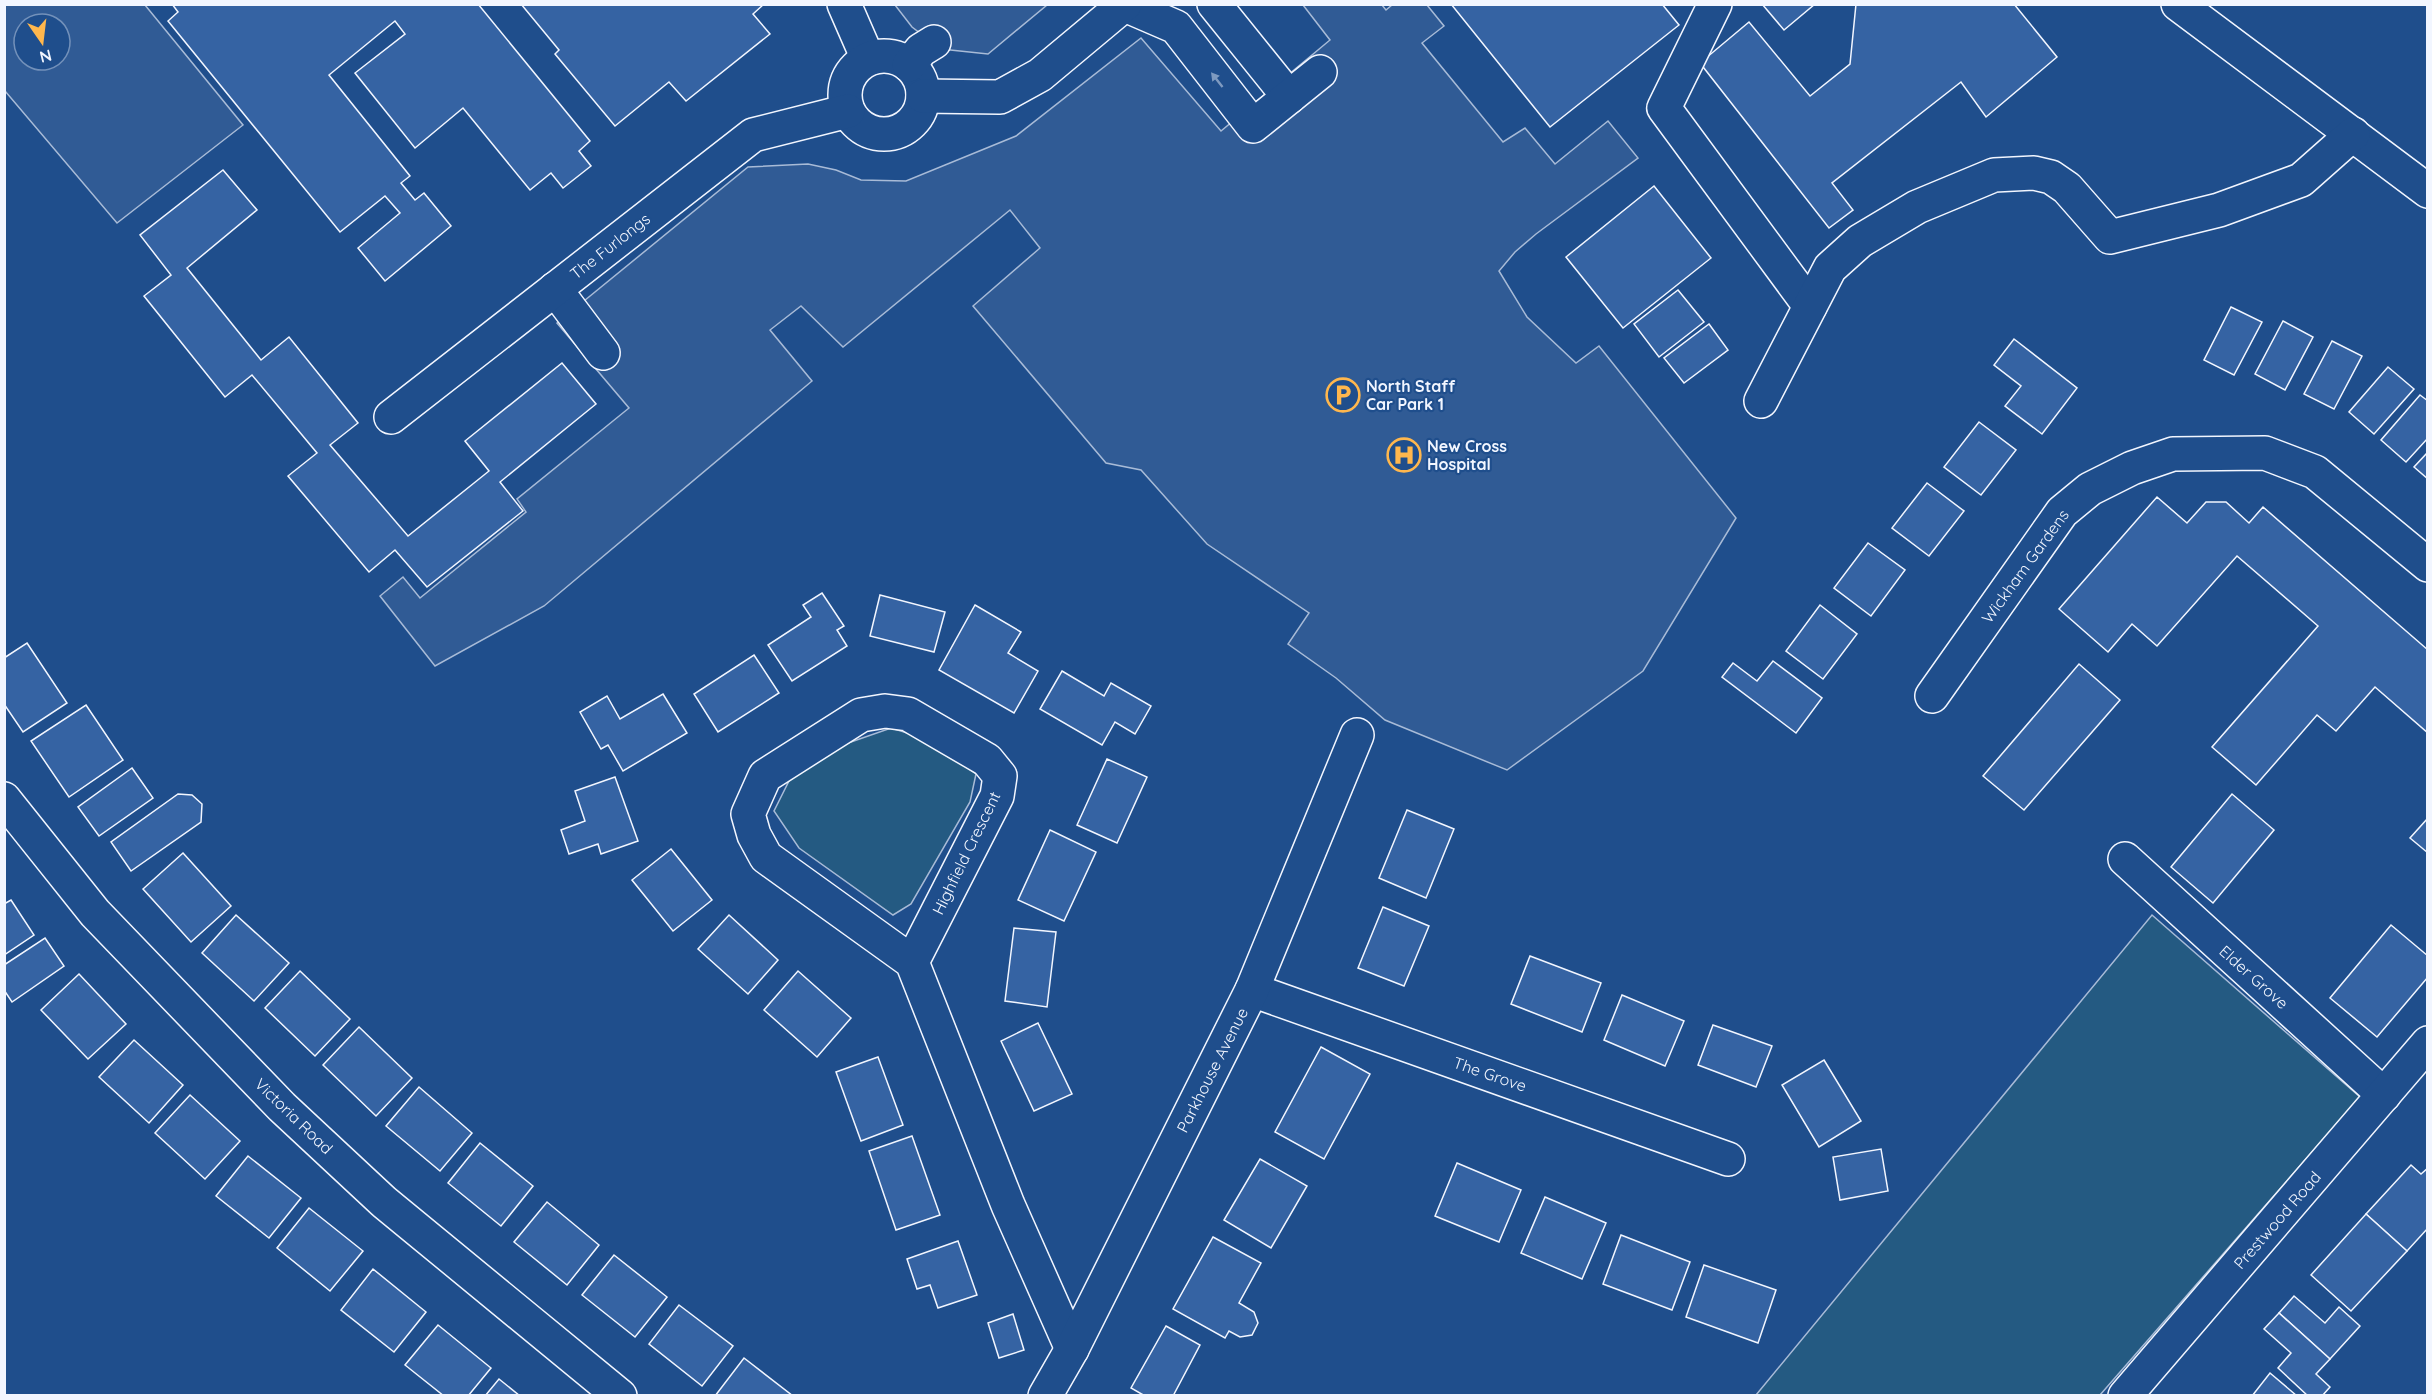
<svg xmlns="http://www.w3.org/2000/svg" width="2432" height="1400" font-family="Quicksand,sans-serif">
<rect width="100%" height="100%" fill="#1f4e8c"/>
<!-- green -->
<g fill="#245a82" stroke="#a8bbd7" stroke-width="1.5">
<path d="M891,728L927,739L976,774L970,802L911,904L893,915L799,848L774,811L789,781L828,750Z"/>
<path d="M2152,915L2360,1097L2100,1395H1756Z"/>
</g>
<!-- parking -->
<g fill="#305b95" stroke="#a8bbd7" stroke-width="1.5" fill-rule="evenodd">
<path d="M4,5H145L243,125L117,223L5,91ZM24,24H60V60H24Z"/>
<path d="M895,5H1047L988,54L941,49L912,27Z"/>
<path d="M1303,5H1382L1386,10L1392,5H1427L1444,26L1422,43L1503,142L1525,128L1555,164L1608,121L1638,158L1536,234L1515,252L1499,271L1527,317L1576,363L1599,346L1736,518L1643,671L1507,770L1385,720L1336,678L1288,644L1309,613L1207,544L1141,470L1106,463L973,306L1040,248L1010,210L843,347L801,306L770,330L812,381L544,606L435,666L380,596L403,577L420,598L526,512L517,499L629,408L557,323L748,167L808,164L836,170L861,180L906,181L1016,136L1141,38L1221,131L1330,40Z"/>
</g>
<!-- building -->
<g fill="#3563a3" stroke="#f2f6ff" stroke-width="1.5">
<path d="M172,4H478L590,141L579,151L591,166L563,188L551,173L530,190L463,108L415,148L355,73L405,34L395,21L329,75L410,176L401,183L415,200L424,193L451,226L385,281L358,248L400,213L385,196L340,232L168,21L178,12Z"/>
<path d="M521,4H764L753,14L770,34L686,101L669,82L615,126L555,54L559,50Z"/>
<path d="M1451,4H1662L1679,25L1550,127Z"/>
<path d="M1762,4H1815L1784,30Z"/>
<path d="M1856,4H2014L2057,57L1986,117L1961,82L1832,183L1853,210L1829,228L1700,63L1749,22L1810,96L1850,64Z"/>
<path d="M223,170L257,210L187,268L261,360L289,337L358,423L330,445L408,536L489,471L465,441L562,363L596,404L500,482L523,511L427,587L395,550L369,572L288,476L317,453L252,375L225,397L144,296L171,275L140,235Z"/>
<path d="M1654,186L1711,258L1623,328L1566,257Z"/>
<path d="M1678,290L1704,322L1659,357L1634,324Z"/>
<path d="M2231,307L2262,322L2234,375L2204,360Z"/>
<path d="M2283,321L2313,337L2285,390L2255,374Z"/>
<path d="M1709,324L1728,350L1684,383L1664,358Z"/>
<path d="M2014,339L2077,388L2042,434L2005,406L2021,386L1994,365Z"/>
<path d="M2332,341L2362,356L2334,409L2304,394Z"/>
<path d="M2388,367L2414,389L2374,434L2349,412Z"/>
<path d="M2420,395L2428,401V438L2406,462L2381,440Z"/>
<path d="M1979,422L2016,450L1981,495L1944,467Z"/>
<path d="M2428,452V479L2414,467Z"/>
<path d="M1927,483L1964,511L1929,556L1892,528Z"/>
<path d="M2157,497L2187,523L2206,502H2226L2249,523L2263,507L2428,650V733L2375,687L2336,731L2317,715L2256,785L2212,747L2318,626L2237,556L2157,646L2132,624L2108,652L2059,609Z"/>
<path d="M1868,543L1905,570L1871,616L1834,588Z"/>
<path d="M822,593L844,626L837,630L847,646L792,681L768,645L811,617L803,605Z"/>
<path d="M880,595L945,612L934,652L870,636Z"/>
<path d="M975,605L1021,632L1008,653L1038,671L1014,713L939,670Z"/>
<path d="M1820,605L1857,634L1823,679L1786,651Z"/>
<path d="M27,643L67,703L23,732L4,704V658Z"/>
<path d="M754,655L779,693L718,732L694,694Z"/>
<path d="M1773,661L1822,698L1796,733L1722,677L1733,663L1757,681Z"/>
<path d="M2079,664L2120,700L2024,810L1983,776Z"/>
<path d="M1062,671L1104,696L1111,683L1151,706L1135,734L1115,722L1102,745L1040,709Z"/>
<path d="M663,694L687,733L623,771L608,745L601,749L580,712L607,696L620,719Z"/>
<path d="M86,705L123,760L69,797L31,741Z"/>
<path d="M1107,759L1147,777L1117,843L1077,825Z"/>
<path d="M132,768L153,798L99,836L78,807Z"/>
<path d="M615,777L638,841L601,854L598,844L569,854L561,830L585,821L575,791Z"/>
<path d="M178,794L192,795L202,804L201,822L131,871L111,842Z"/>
<path d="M2232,794L2274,830L2213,903L2171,867Z"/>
<path d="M1407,810L1454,829L1426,898L1379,878Z"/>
<path d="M2428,818V853L2410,838Z"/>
<path d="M1050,830L1096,852L1064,921L1018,900Z"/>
<path d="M671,849L712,900L673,931L632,880Z"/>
<path d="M183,853L231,906L191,942L143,889Z"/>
<path d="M11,900L34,935L4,955V904Z"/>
<path d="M1383,907L1429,926L1404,986L1358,968Z"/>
<path d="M236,915L289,963L254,1001L202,953Z"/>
<path d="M729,915L778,960L748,994L698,949Z"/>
<path d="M2391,925L2428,956V977L2377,1037L2330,998Z"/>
<path d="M1014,928L1056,932L1047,1007L1005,1001Z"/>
<path d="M45,938L64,966L12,1002L4,990V965Z"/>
<path d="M1530,956L1601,983L1582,1032L1511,1004Z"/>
<path d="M300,971L350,1019L315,1056L265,1008Z"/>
<path d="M798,971L851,1018L817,1057L764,1010Z"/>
<path d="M79,974L126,1024L88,1059L41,1010Z"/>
<path d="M1622,995L1684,1021L1665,1066L1604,1040Z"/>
<path d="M1038,1023L1072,1094L1034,1111L1001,1041Z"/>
<path d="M1713,1025L1772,1046L1756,1087L1698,1065Z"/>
<path d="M359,1027L412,1078L376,1116L323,1065Z"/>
<path d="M134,1040L183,1085L149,1123L99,1077Z"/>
<path d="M1321,1047L1370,1074L1324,1159L1275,1132Z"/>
<path d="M878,1057L903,1125L861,1141L836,1072Z"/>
<path d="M1824,1060L1861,1121L1819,1147L1782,1085Z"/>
<path d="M419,1087L472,1133L440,1171L386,1126Z"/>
<path d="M190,1095L240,1141L205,1179L155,1133Z"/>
<path d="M912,1136L940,1215L896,1230L869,1151Z"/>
<path d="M480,1143L533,1186L501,1226L448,1183Z"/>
<path d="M1881,1149L1888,1191L1840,1200L1833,1157Z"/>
<path d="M248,1156L301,1198L269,1238L216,1196Z"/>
<path d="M1260,1159L1307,1186L1271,1248L1224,1220Z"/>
<path d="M1457,1163L1521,1190L1499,1242L1435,1216Z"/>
<path d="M2411,1165L2421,1174L2428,1168V1228L2407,1251L2366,1214Z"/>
<path d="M1545,1197L1606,1223L1582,1279L1521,1253Z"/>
<path d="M547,1202L599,1245L567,1285L514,1242Z"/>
<path d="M309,1208L363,1251L330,1291L277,1248Z"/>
<path d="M2366,1214L2407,1251L2351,1311L2311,1275Z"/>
<path d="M1621,1235L1690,1262L1672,1310L1603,1284Z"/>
<path d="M1213,1237L1261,1263L1239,1303L1254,1312L1258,1323L1252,1335L1240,1337L1229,1331L1225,1338L1173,1309Z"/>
<path d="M958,1241L977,1295L938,1308L930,1285L917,1289L907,1259Z"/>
<path d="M614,1255L667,1297L635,1337L582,1295Z"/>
<path d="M1704,1265L1776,1290L1758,1343L1686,1317Z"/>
<path d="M373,1269L426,1312L394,1352L341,1310Z"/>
<path d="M2294,1296L2325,1323L2339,1307L2360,1326L2330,1359L2279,1313Z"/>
<path d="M679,1305L733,1346L702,1386L649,1344Z"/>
<path d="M2279,1313L2330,1359L2316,1374L2330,1387L2322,1396H2308L2278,1368L2291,1353L2264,1329Z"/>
<path d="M1013,1314L1024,1350L999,1358L988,1323Z"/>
<path d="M438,1325L491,1368L468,1396H444L405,1365Z"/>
<path d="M1166,1326L1200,1345L1173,1396H1145L1131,1388Z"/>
<path d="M744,1358L793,1396H715Z"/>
<path d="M2270,1373L2297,1396H2252Z"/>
<path d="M499,1379L520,1396H485Z"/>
</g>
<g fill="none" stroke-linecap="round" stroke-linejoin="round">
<!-- minor casing -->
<g stroke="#f2f6ff" stroke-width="36">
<g id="minor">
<path d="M844,4L868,59"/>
<path d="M1214,4L1289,97"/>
<path d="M1715,4L1664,108L1810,306"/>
<path d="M2178,4L2428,191"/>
<path d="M1125,5L1176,27L1253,126L1320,72"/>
<circle cx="884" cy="95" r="39"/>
<path d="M909,65L921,50L934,42"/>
<path d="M923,96L1000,97L1040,75L1125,4"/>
<path d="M555,289L603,353"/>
<path d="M1761,401L1830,268L1860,241L1917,207L1994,175L2034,173L2051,177L2067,188L2110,237L2219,210L2301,180L2353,134"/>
<path d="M391,417L753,135L848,111"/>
<path d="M1932,696L2062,512L2090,489L2132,468L2173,454L2265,453L2315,472L2428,565"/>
<path d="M4,799L95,913L282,1107L384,1202L620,1396"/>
<path d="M2125,859L2384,1095"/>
<path d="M912,962L997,796L1000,776L987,760L908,714L885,711L861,715L765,776L748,814L754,835L766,857L912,962L1008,1205L1072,1349"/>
<path d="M1252,990L1728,1159"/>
<path d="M1045,1396L1072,1349L1252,990L1357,735"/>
<path d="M2125,1396L2428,1043"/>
</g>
</g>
<!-- minor -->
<use href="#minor" stroke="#1f4e8c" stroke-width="33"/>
</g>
<!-- one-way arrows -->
<defs><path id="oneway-solid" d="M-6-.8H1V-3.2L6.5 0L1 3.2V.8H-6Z" transform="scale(1.5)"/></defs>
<use fill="#7e9ac0" href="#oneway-solid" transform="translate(1217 80) rotate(-128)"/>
<!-- icons -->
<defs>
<g id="parking-ring" transform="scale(1.725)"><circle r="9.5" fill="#1f4e8c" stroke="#ffb74d" stroke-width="1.5"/><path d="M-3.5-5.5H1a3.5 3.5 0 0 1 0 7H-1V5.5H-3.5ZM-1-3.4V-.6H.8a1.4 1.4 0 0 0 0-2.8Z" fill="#ffb74d"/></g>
<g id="hospital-ring" transform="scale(1.725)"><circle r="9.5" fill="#1f4e8c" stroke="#ffb74d" stroke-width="1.5"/><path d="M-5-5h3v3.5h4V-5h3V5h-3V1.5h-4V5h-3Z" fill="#ffb74d"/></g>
</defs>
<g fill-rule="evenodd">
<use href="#parking-ring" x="1343" y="395"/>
<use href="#hospital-ring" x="1404" y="455"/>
</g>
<g text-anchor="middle" stroke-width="4.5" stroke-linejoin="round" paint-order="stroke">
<!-- street labels -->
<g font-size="16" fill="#f2f6ff" stroke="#1f4e8c">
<text transform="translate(610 246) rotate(-38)" y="6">The Furlongs</text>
<text transform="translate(2025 566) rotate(-54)" y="6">Wickham Gardens</text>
<text transform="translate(966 853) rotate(-64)" y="6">Highfield Crescent</text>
<text transform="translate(2254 977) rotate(42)" y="6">Elder Grove</text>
<text transform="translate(1212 1070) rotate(-63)" y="6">Parkhouse Avenue</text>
<text transform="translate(1490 1074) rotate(19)" y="6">The Grove</text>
<text transform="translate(294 1116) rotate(44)" y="6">Victoria Road</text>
<text transform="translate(2277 1220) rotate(-49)" y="6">Prestwood Road</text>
</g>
<!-- poi labels -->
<g font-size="16" font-weight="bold" fill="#f2f6ff" stroke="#1f4e8c" text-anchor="start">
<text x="1366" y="392">North Staff<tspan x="1366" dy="18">Car Park 1</tspan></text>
<text x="1427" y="452">New Cross<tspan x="1427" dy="18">Hospital</tspan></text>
</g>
</g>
<!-- border -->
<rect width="2432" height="1400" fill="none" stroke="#f2f6ff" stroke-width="12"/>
<!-- north arrow -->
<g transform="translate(42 42) rotate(166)"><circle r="28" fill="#1f4e8c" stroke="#7391ba" stroke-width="1.5"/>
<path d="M0-4.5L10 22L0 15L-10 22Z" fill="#ffb74d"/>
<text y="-9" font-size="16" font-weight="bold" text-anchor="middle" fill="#f2f6ff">N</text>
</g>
</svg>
